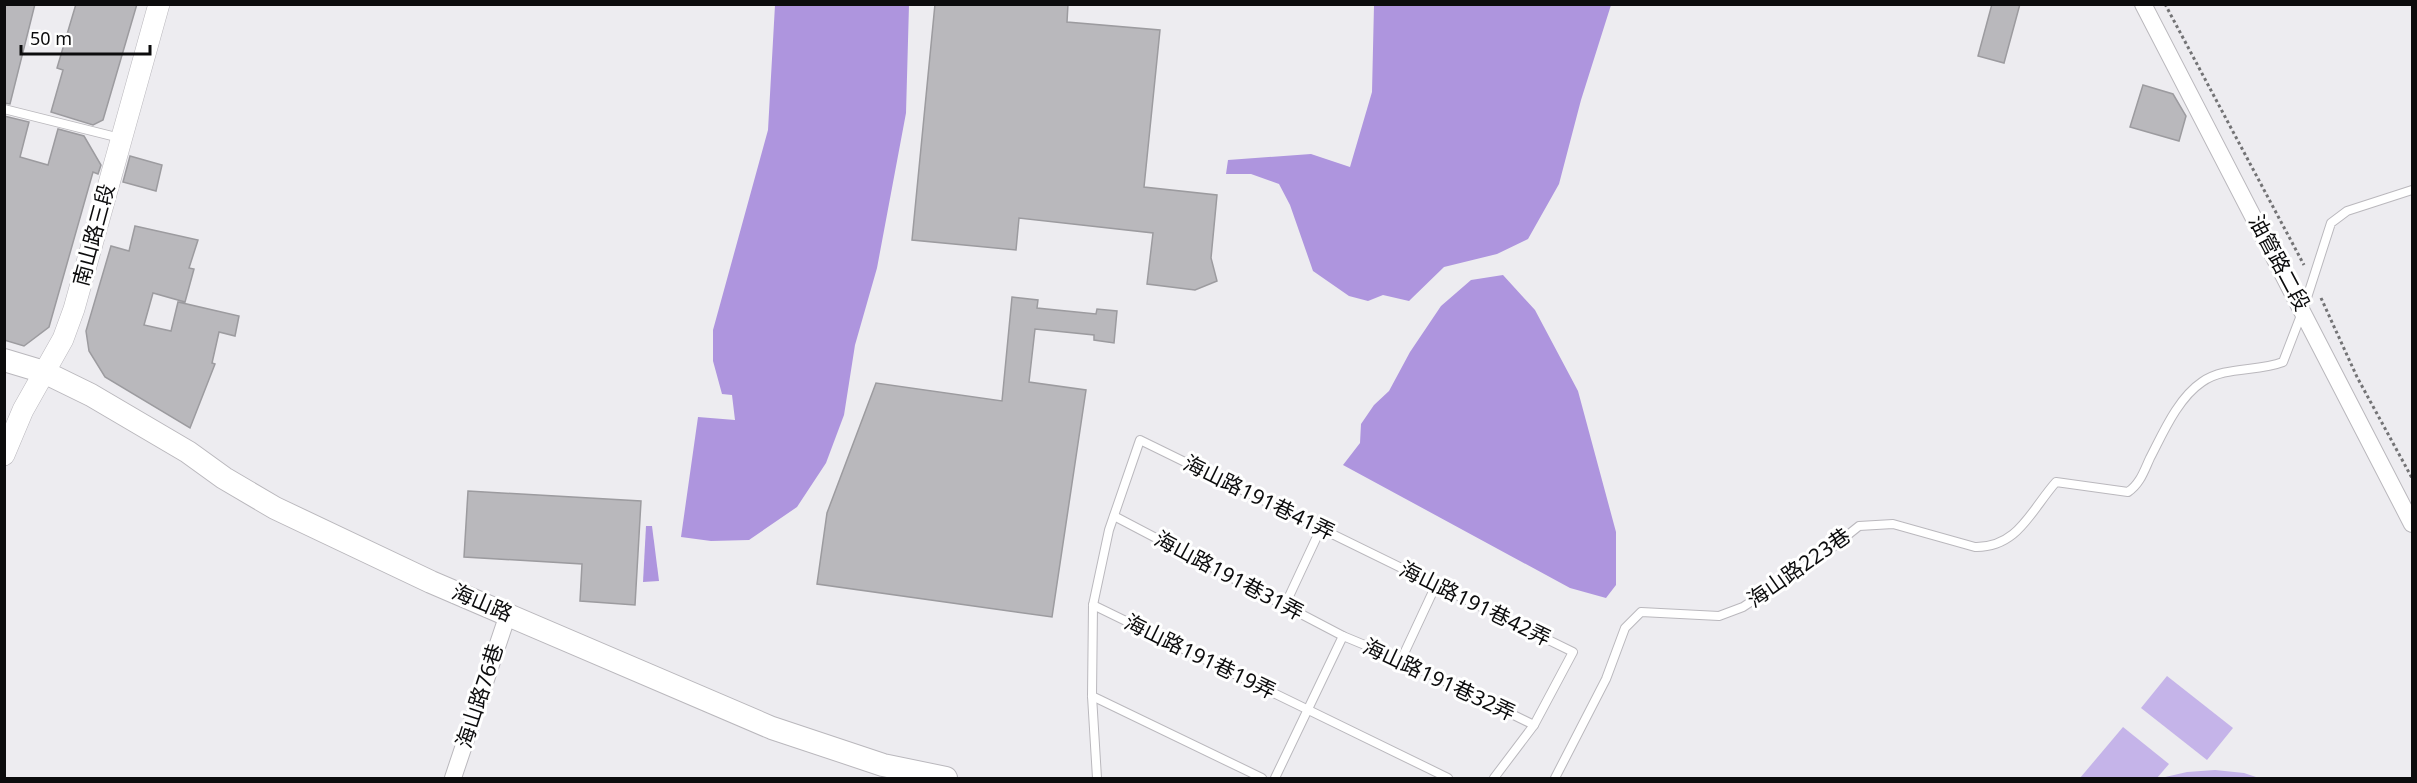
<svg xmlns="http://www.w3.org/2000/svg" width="2417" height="783" font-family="'Noto Sans','Noto Sans TC',sans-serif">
<rect width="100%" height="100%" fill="#edecf0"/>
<!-- green -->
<g fill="#c5b4e9">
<path d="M2167,676L2233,728L2207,760L2141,708Z"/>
<path d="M2123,727L2169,764L2157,778H2080Z"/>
<path d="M2215,770L2244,773L2259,778H2161L2187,772Z"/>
</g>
<!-- water -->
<g fill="#ae95de">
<path d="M775,5H909L906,113L877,268L855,345L844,415L826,463L797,507L749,540L711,541L681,537L698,417L735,420L732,395L722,394L713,361V330L768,130Z"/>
<path d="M1374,5H1611L1581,100L1559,184L1528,239L1497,254L1444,267L1409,301L1383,295L1368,301L1349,296L1313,271L1290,205L1279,184L1251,174H1226L1228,160L1311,154L1350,167L1372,92Z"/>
<path d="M1503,275L1535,310L1578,391L1616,532V585L1606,598L1570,588L1343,465L1360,443L1361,424L1374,405L1389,391L1410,352L1441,306L1471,280Z"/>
<path d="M646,526H652L659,581L643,582Z"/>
</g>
<!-- building -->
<g fill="#b9b8bc" stroke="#9c9b9f" stroke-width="1.5">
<path d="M4,4H35L10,104L4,103Z"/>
<path d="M76,4H137L103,120L93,125L51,112L63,70L57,68Z"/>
<path d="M935,4H1068L1067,22L1160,30L1144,187L1217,195L1211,258L1217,281L1195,290L1147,284L1153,233L1019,218L1016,250L912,240Z"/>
<path d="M1992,4H2020L2004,63L1978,56Z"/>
<path d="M2143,85L2173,94L2186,116L2179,141L2130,127Z"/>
<path d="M4,116L29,122L20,157L48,165L58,129L84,136L101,165L98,174L93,172L49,327L24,346L4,340Z"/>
<path d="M130,156L162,165L156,191L123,182Z"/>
<path d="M135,226L198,240L189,268L194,269L185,302L153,293L144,325L171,331L178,302L239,316L235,336L219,332L212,363L215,364L190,428L105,377L89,351L86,331L111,246L129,251Z"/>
<path d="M1012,297L1038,300L1037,308L1096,314L1097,309L1117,311L1114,343L1094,340V335L1035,329L1029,382L1086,390L1052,617L817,584L827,513L876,383L1002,401Z"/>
<path d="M468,491L641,501L635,605L580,601L582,564L464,557Z"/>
</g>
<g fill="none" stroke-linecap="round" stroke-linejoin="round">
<!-- service casing -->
<g stroke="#bab8bd" stroke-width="10">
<g id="service">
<path d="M4,109L120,138"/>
<path d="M1114,516L1343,636L1401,660L1534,725"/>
<path d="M1093,605L1448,778"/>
<path d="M1285,605L1321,528"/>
<path d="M1401,660L1436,585"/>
<path d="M1092,696L1262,778"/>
<path d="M1097,778L1092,696L1093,605L1109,530L1140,440L1573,652L1534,725L1494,778"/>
<path d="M1275,778L1343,636"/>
<path d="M1555,778L1606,679L1625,628L1641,612L1719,616L1743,607L1829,550L1859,526L1893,524L1975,547C2018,548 2031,510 2056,482L2128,492C2140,484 2144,471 2150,458C2163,433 2178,398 2202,382C2225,366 2257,372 2283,362L2303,310L2331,223L2347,211L2412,190"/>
</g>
</g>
<!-- minor casing -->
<g stroke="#bab8bd" stroke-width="18">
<g id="minor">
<path d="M2143,4L2412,524"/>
<path d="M453,778L508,614"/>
</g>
</g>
<!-- tertiary casing -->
<g stroke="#bab8bd" stroke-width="22">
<path id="tertiary" d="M4,455L23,410L63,339L74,309L159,4"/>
</g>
<!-- secondary casing -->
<g stroke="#bab8bd" stroke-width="24">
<path id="secondary" d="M4,360L44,372L91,395L188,452L224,478L275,508L431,582L772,728L883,765L946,778"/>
</g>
<!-- path -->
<g stroke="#737375" stroke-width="3" stroke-dasharray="3 3" stroke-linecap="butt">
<path d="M2165,4L2304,265"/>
<path d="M2321,298L2357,377L2412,478"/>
</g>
<!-- service -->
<use href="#service" stroke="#fff" stroke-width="8"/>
<!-- minor -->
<use href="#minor" stroke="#fff" stroke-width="16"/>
<!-- tertiary -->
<use href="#tertiary" stroke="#fff" stroke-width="21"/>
<!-- secondary -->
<use href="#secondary" stroke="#fff" stroke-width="22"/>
</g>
<g text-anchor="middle" stroke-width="6" stroke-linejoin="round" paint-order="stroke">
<!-- street labels -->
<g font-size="21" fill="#0c0c0d" stroke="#fff">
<text transform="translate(94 235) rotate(-75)" y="7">南山路三段</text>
<text transform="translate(2279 263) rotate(62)" y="7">油管路二段</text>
<text transform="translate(1259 498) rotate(26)" y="7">海山路191巷41弄</text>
<text transform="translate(1799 568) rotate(-35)" y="7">海山路223巷</text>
<text transform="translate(1229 576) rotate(28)" y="7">海山路191巷31弄</text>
<text transform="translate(482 603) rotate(23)" y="7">海山路</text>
<text transform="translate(1475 604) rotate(26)" y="7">海山路191巷42弄</text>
<text transform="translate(1200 657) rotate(26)" y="7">海山路191巷19弄</text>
<text transform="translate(1439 680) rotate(25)" y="7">海山路191巷32弄</text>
<text transform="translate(480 696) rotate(-72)" y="7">海山路76巷</text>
</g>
</g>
<!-- border -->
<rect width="2417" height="783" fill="none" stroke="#0c0c0d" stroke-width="12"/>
<!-- scale -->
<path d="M21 45v9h129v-9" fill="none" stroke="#0c0c0d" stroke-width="3"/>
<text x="30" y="45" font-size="18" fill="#0c0c0d" stroke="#ffffff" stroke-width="4.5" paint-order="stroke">50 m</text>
</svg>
